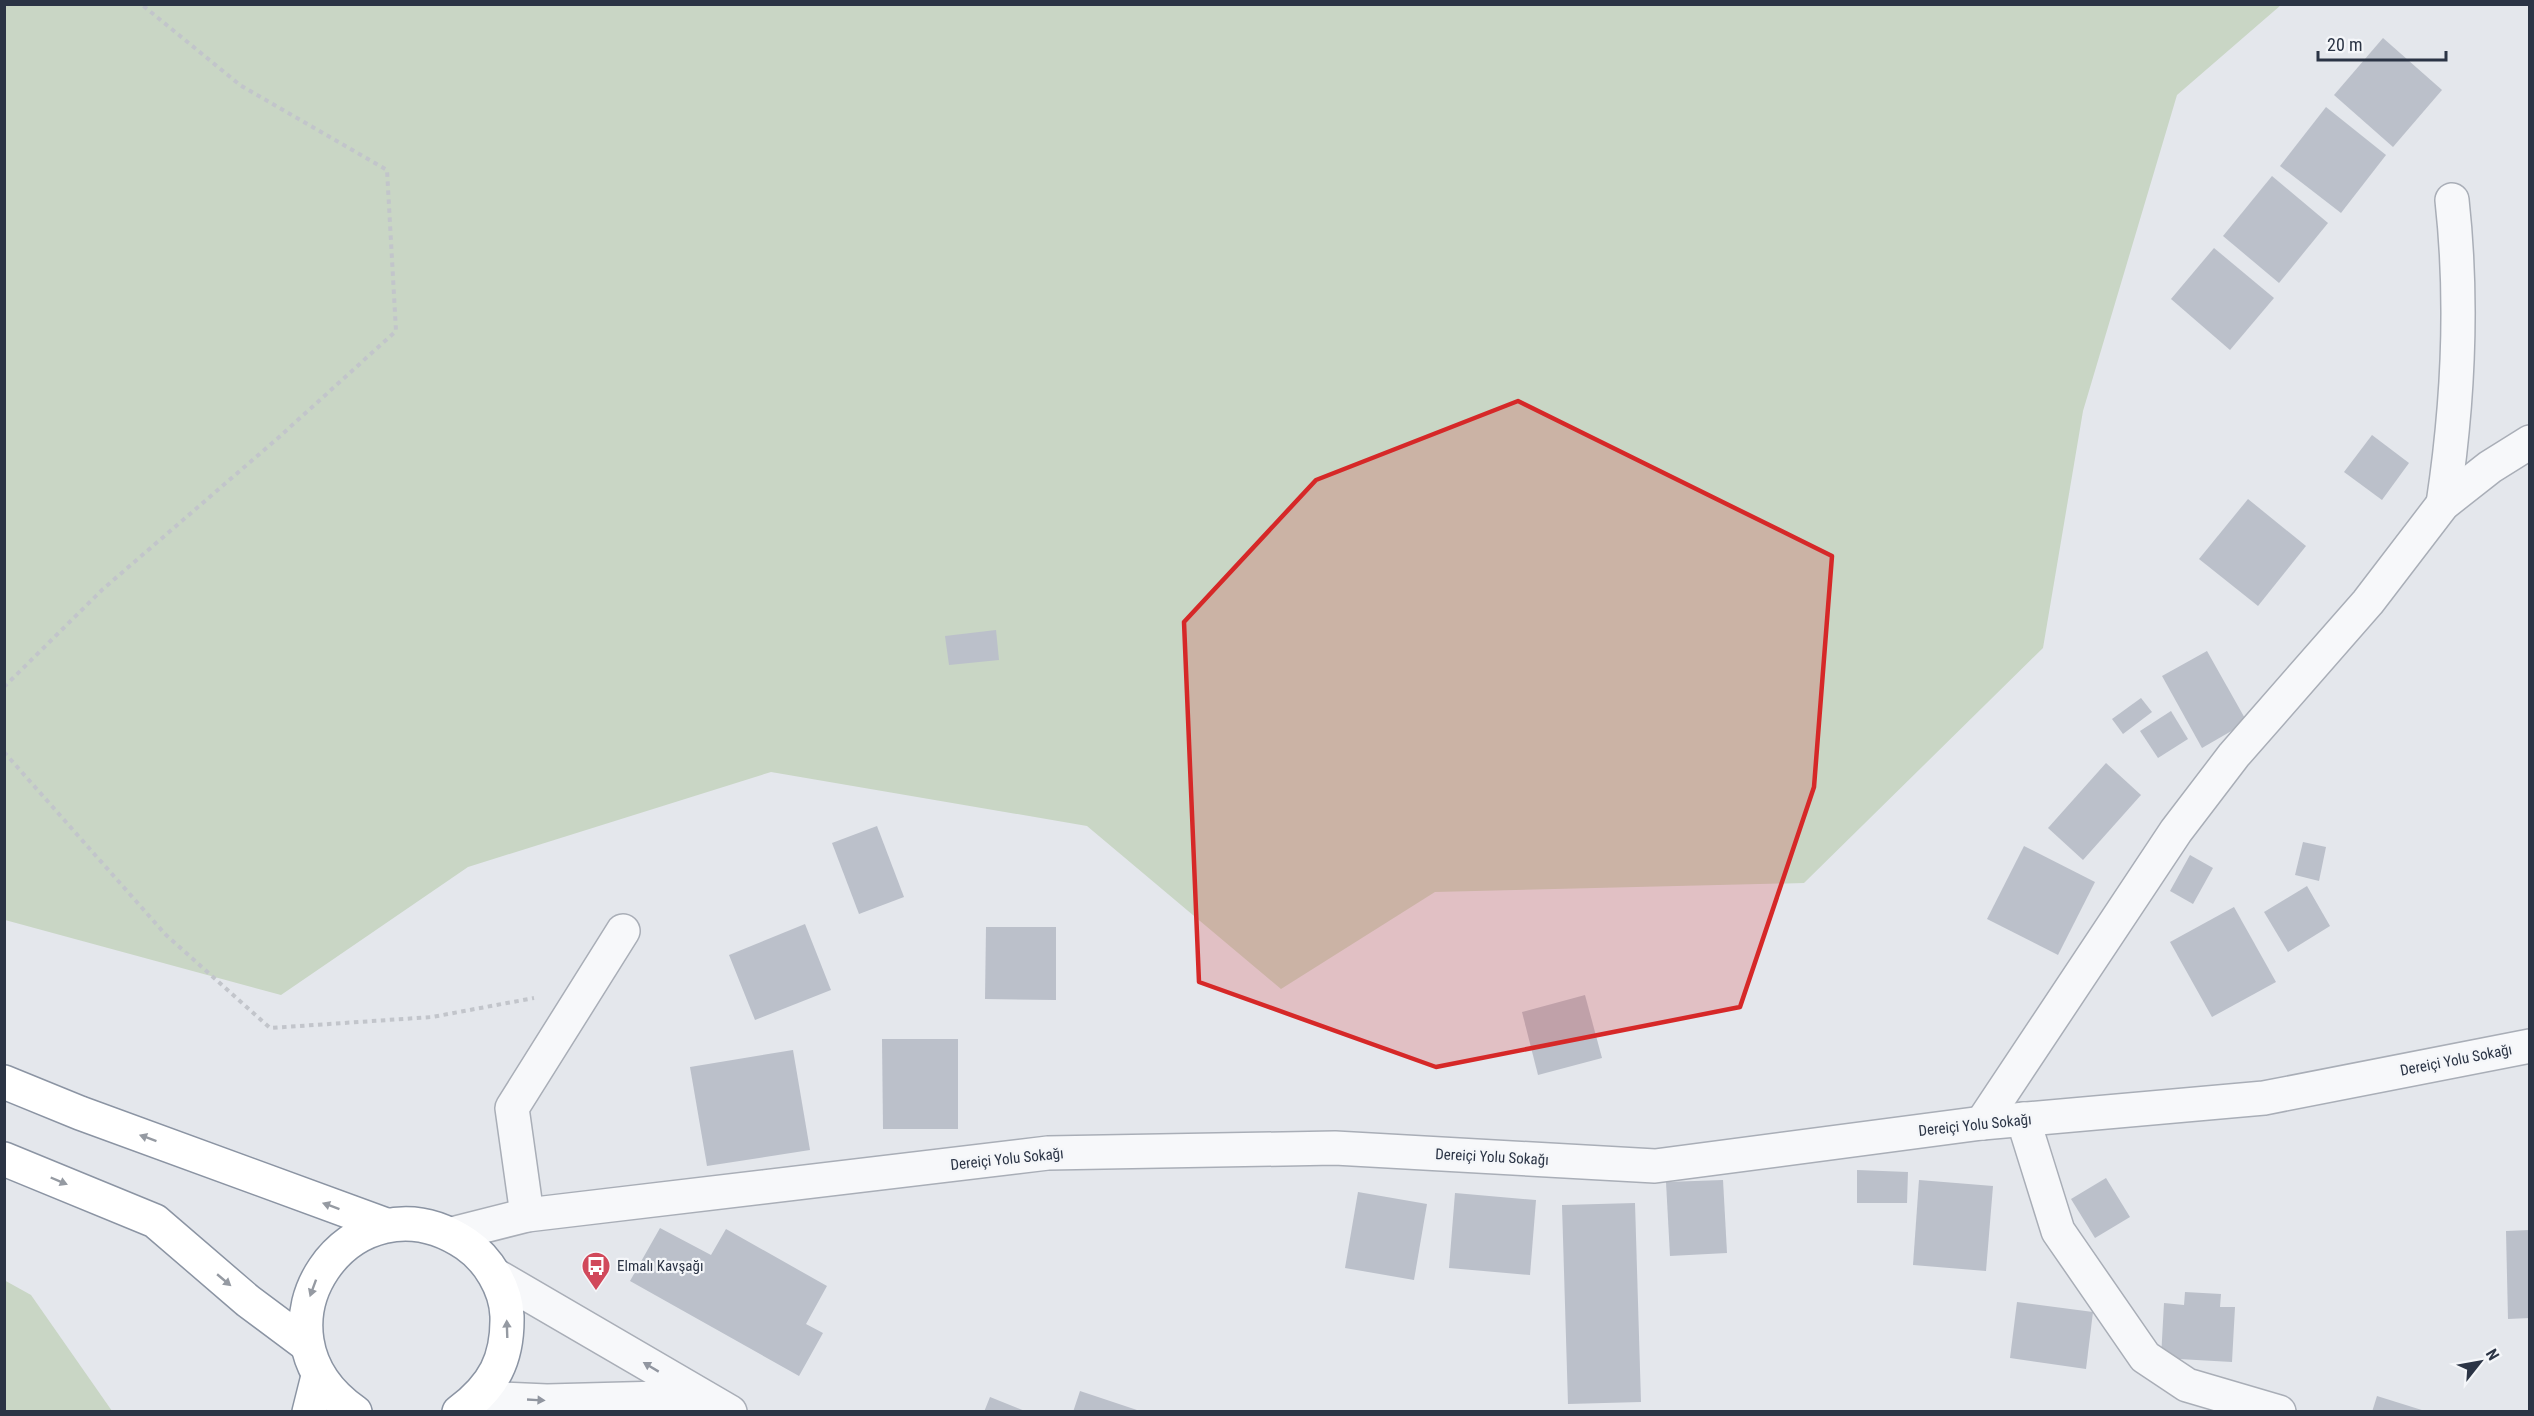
<svg xmlns="http://www.w3.org/2000/svg" width="2534" height="1416" font-family="'Roboto Condensed',sans-serif">
<rect width="100%" height="100%" fill="#e4e7ec"/>
<!-- green -->
<g fill="#c9d6c5">
<path d="M4,5H2281L2177,95L2083,411L2043,648L1804,883L1435,892L1281,989L1087,826L771,772L468,867L281,995L5,920Z"/>
<path d="M4,1280L31,1295L112,1411H5Z"/>
</g>
<!-- building -->
<g fill="#bbc0ca">
<path d="M2383,38L2442,90L2393,147L2334,95Z"/>
<path d="M2326,107L2386,155L2341,213L2280,166Z"/>
<path d="M2272,176L2328,223L2279,283L2223,236Z"/>
<path d="M2214,248L2274,298L2230,350L2171,299Z"/>
<path d="M2372,435L2409,463L2382,500L2344,472Z"/>
<path d="M2248,499L2306,546L2258,606L2199,559Z"/>
<path d="M996,630L999,660L949,665L945,636Z"/>
<path d="M2207,651L2247,722L2202,748L2162,676Z"/>
<path d="M2141,698L2152,712L2123,734L2112,719Z"/>
<path d="M2171,711L2188,739L2158,758L2140,731Z"/>
<path d="M2106,763L2141,795L2083,860L2048,828Z"/>
<path d="M877,826L904,897L859,914L832,843Z"/>
<path d="M2303,842L2326,847L2319,881L2295,875Z"/>
<path d="M2024,846L2095,882L2058,955L1987,919Z"/>
<path d="M2190,855L2213,868L2193,904L2170,891Z"/>
<path d="M2307,886L2330,926L2288,952L2264,912Z"/>
<path d="M2234,907L2276,982L2212,1017L2170,942Z"/>
<path d="M805,924L831,990L755,1020L729,955Z"/>
<path d="M986,927H1056V1000L985,999Z"/>
<path d="M1585,995L1602,1058L1538,1075L1522,1012Z"/>
<path d="M882,1039H958V1129H883Z"/>
<path d="M793,1050L810,1150L707,1166L690,1067Z"/>
<path d="M1857,1170L1908,1172L1907,1203H1857Z"/>
<path d="M2106,1178L2130,1217L2095,1238L2071,1199Z"/>
<path d="M1723,1180L1727,1253L1670,1256L1666,1182Z"/>
<path d="M1919,1180L1993,1186L1986,1271L1913,1265Z"/>
<path d="M1358,1192L1427,1204L1414,1280L1345,1268Z"/>
<path d="M1455,1193L1536,1200L1530,1275L1449,1268Z"/>
<path d="M1635,1203L1641,1402L1568,1404L1562,1205Z"/>
<path d="M660,1228L711,1255L726,1229L827,1286L806,1324L823,1333L799,1376L630,1281Z"/>
<path d="M2530,1230V1318L2508,1319L2506,1231Z"/>
<path d="M2185,1292L2221,1294L2220,1307H2235L2232,1362L2161,1358L2164,1303L2184,1305Z"/>
<path d="M2017,1302L2093,1312L2086,1369L2010,1358Z"/>
<path d="M1080,1391L1140,1411V1412H1073Z"/>
<path d="M2377,1396L2425,1411L2424,1412H2372Z"/>
<path d="M990,1397L1025,1411V1412H984Z"/>
</g>
<g fill="none" stroke-linecap="round" stroke-linejoin="round">
<!-- minor casing -->
<g stroke="#a9aeb7" stroke-width="36">
<g id="minor">
<path d="M2443,504C2458,405 2463,300 2452,200"/>
<path d="M2023,1119L2058,1231L2145,1357L2187,1385L2279,1412"/>
<path d="M1982,1123L2176,831L2234,755L2368,602L2443,504L2490,467L2530,442"/>
<path d="M527,1215L512,1108L623,931"/>
<path d="M452,1234L527,1215L1048,1153L1335,1148L1655,1166L1982,1123L2264,1098L2530,1046"/>
</g>
</g>
<!-- tertiary casing -->
<g stroke="#a9aeb7" stroke-width="36">
<g id="tertiary">
<path d="M495,1275L730,1412"/>
<path d="M478,1398L547,1401L701,1397"/>
</g>
</g>
<!-- trunk casing -->
<g stroke="#8b94a3" stroke-width="36">
<g id="trunk">
<path d="M4,1082L80,1113L386,1225"/>
<path d="M4,1159L155,1221L248,1301L307,1345"/>
<path d="M309,1412L318,1376"/>
<path d="M355,1412C238,1331 352,1167 466,1244C488,1259 506,1288 507,1316C508,1359 494,1386 459,1412"/>
</g>
</g>
<!-- path -->
<g stroke="#c2c5cb" stroke-width="4" stroke-dasharray="4.5 4.5" stroke-linecap="butt">
<path d="M4,687L103,589L278,438L396,331L387,170L240,85L141,4"/>
<path d="M4,752L166,935L270,1028L432,1017L534,998"/>
</g>
<!-- minor -->
<use href="#minor" stroke="#f7f8fa" stroke-width="33"/>
<!-- tertiary -->
<use href="#tertiary" stroke="#f7f8fa" stroke-width="33"/>
<!-- trunk -->
<use href="#trunk" stroke="#fff" stroke-width="33"/>
</g>
<!-- one-way arrows -->
<defs><path id="oneway-solid" d="M-6-.8H1V-3.2L6.5 0L1 3.2V.8H-6Z" transform="scale(1.5)"/></defs>
<g fill="#959aa2">
<use href="#oneway-solid" transform="translate(148 1138) rotate(-160)"/>
<use href="#oneway-solid" transform="translate(59 1181) rotate(23)"/>
<use href="#oneway-solid" transform="translate(331 1206) rotate(-160)"/>
<use href="#oneway-solid" transform="translate(224 1280) rotate(40)"/>
<use href="#oneway-solid" transform="translate(313 1288) rotate(110)"/>
<use href="#oneway-solid" transform="translate(507 1329) rotate(-92)"/>
</g>
<g fill="#9196a0">
<use href="#oneway-solid" transform="translate(651 1367) rotate(-149)"/>
<use href="#oneway-solid" transform="translate(536 1400) rotate(3)"/>
</g>
<!-- marked area -->
<path fill="#d62828" fill-opacity="0.2" stroke="#d62828" stroke-width="4.5" stroke-linejoin="round" d="M1518,401L1832,556L1814,787L1740,1007L1436,1067L1199,982L1184,622L1316,480Z"/>
<!-- icons -->
<defs>
<g id="bus-pin" transform="scale(1.5)"><path d="M0 17L-7.5 6A9.5 9.5 0 1 1 7.5 6Z" fill="#d1495b" stroke="#f4f6f9"/><path d="M-5-6H5V4H4V6H2V4H-2V6H-4V4H-5ZM-3.5-4V0h7V-4ZM-3.5 1.2v1.5H-2V1.2ZM2 1.2v1.5H3.5V1.2Z" fill="#fff"/></g>
</defs>
<g fill-rule="evenodd">
<use href="#bus-pin" x="596" y="1266"/>
</g>
<g text-anchor="middle" stroke-width="4.5" stroke-linejoin="round" paint-order="stroke">
<!-- street labels -->
<g font-size="15" fill="#2b3445" stroke="#f4f6f9">
<text transform="translate(2456 1060) rotate(-11)" y="5">Dereiçi Yolu Sokağı</text>
<text transform="translate(1975 1125) rotate(-6)" y="5">Dereiçi Yolu Sokağı</text>
<text transform="translate(1492 1157) rotate(3)" y="5">Dereiçi Yolu Sokağı</text>
<text transform="translate(1007 1159) rotate(-6)" y="5">Dereiçi Yolu Sokağı</text>
</g>
<!-- poi labels -->
<g font-size="15" fill="#2b3445" stroke="#f4f6f9" text-anchor="start">
<text x="617" y="1271">Elmalı Kavşağı</text>
</g>
</g>
<!-- border -->
<rect width="2534" height="1416" fill="none" stroke="#2b3445" stroke-width="12"/>
<!-- north arrow -->
<g transform="translate(2480 1362) rotate(59)" stroke="#f4f6f9" stroke-width="4.5" paint-order="stroke">
<path d="M0-4.5L10 22L0 15L-10 22Z" fill="#2b3445"/>
<text y="-9" font-size="16" font-weight="bold" text-anchor="middle" fill="#2b3445">N</text>
</g>
<!-- scale -->
<path d="M2318 51v9h128v-9" fill="none" stroke="#2b3445" stroke-width="3"/>
<text x="2327" y="51" font-size="18" fill="#2b3445" stroke="#f4f6f9" stroke-width="4.5" paint-order="stroke">20 m</text>
</svg>
